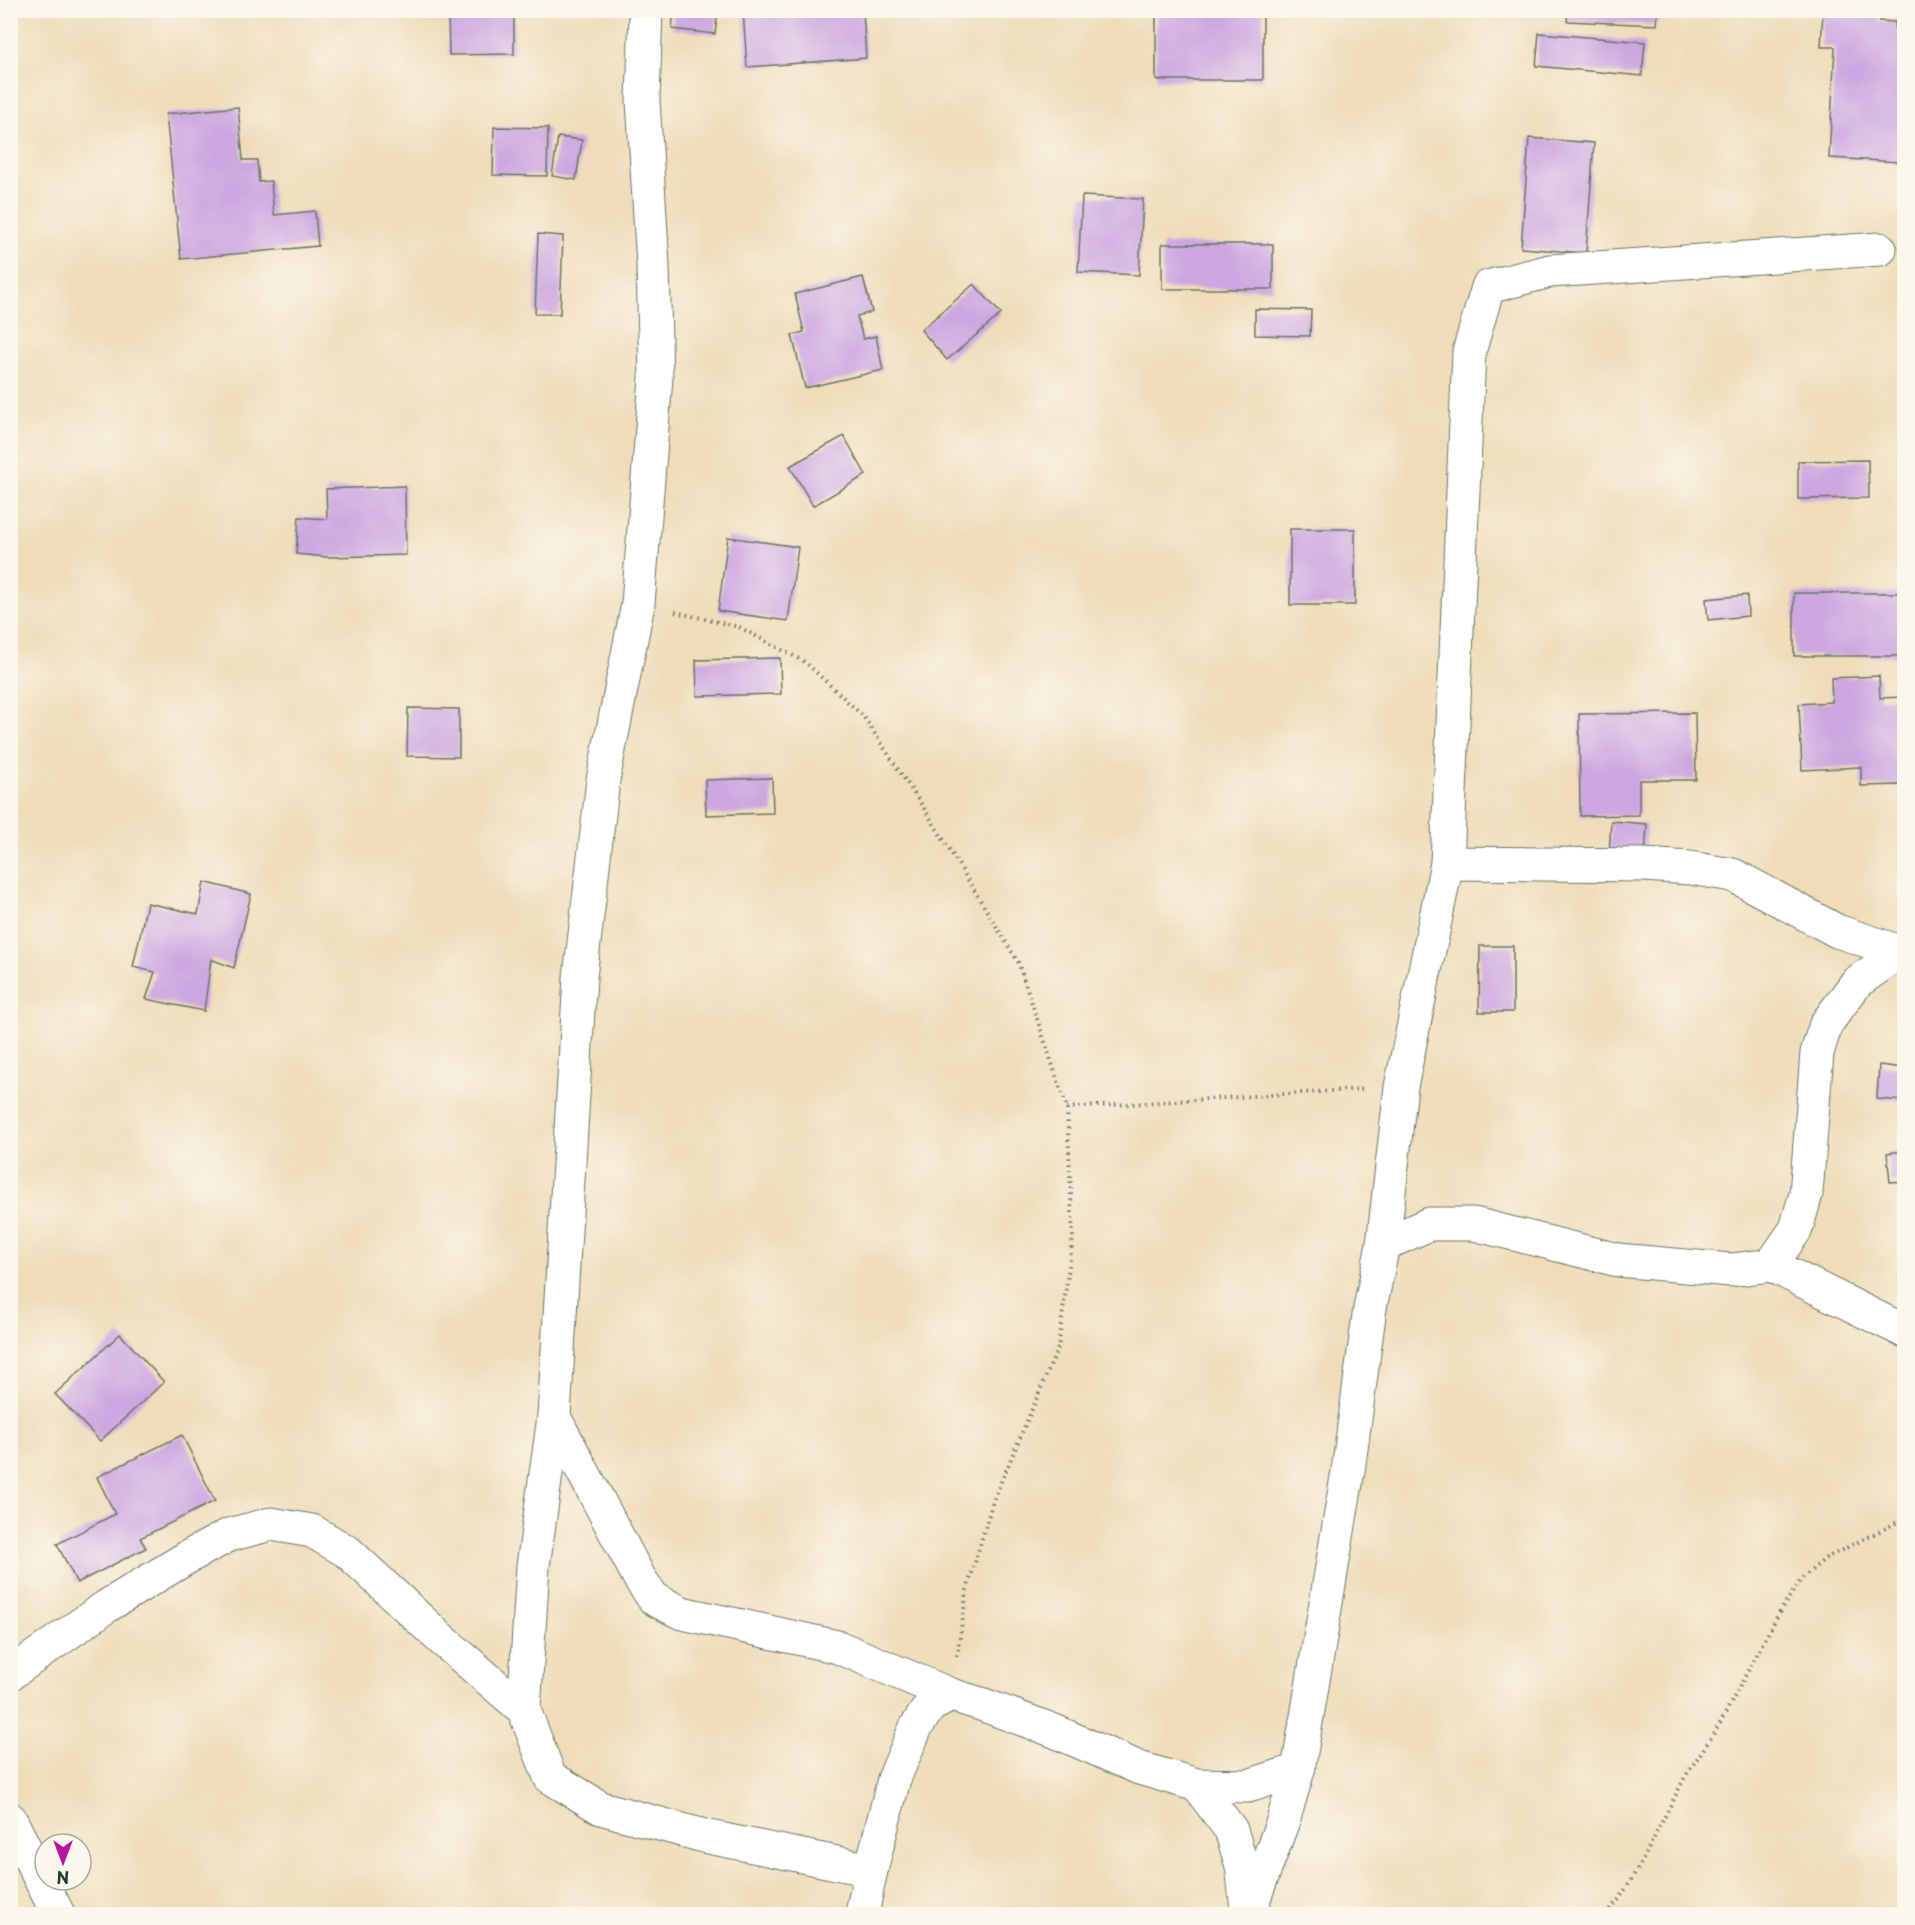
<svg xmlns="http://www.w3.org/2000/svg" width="1915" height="1925" font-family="'Playpen Sans',sans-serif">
<rect width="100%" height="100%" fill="#fbf7ec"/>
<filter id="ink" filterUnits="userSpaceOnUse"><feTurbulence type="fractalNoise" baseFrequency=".0167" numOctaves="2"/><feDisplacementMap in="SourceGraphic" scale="12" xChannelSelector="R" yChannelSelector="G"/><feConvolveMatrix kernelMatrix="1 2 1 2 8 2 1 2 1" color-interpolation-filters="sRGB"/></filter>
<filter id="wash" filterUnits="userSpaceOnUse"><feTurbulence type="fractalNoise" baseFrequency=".008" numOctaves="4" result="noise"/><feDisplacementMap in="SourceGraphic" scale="24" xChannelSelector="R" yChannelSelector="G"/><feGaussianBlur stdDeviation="1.35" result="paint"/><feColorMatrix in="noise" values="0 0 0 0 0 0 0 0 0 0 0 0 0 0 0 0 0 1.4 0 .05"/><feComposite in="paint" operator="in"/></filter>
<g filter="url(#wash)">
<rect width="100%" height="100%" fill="#efddba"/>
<g id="blocks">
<!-- building -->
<g fill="#cca7e0">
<path d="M448,10H514V54L449,55Z"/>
<path d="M674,10H718L715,34L672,29Z"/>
<path d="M743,10H863L866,58L747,67Z"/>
<rect x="1156" y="10" width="107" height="70"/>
<path d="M1568,10H1658L1657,25L1567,21Z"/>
<path d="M1823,10L1879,11V21L1895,22L1894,27L1904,28V141L1900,140L1899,162L1829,158L1835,47H1821Z"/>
<path d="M1539,33L1645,42L1642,76L1536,66Z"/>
<path d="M238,107L243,160H257L259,182L271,181L274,215L315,211L318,246L181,259L166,114Z"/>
<path d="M494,127L548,128L547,176L493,175Z"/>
<path d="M558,137L582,140L576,180L552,176Z"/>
<path d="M1529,138L1594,143L1586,253L1521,248Z"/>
<path d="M1082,196L1143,199L1139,275L1078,272Z"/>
<path d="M538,234L563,236L560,314H535Z"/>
<rect x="1162" y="244" width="111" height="45"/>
<path d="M863,277L872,312L857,316L863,339L876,336L883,370L805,388L792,335L804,332L795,294Z"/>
<path d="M974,284L1001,314L947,360L921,330Z"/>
<path d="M1255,309L1311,310L1310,336L1255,335Z"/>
<path d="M844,436L866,475L813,506L790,466Z"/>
<path d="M1868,460L1869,498L1798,499V461Z"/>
<path d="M405,486L406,555L327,557L296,554L299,517L327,519L326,489Z"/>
<rect x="1290" y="529" width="65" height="76"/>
<path d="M728,537L798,547L788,621L718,611Z"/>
<rect x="1794" y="593" width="107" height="63"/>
<path d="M1747,595L1748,616L1708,620L1706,599Z"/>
<path d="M780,658L781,694L697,696L696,660Z"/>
<path d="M1879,676L1880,698L1904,697V823H1902L1901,785L1861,786V767L1802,770L1799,704L1832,702L1831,678Z"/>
<path d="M408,708L459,709V757L407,756Z"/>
<path d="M1695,713L1696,780H1639V815L1580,816L1579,714Z"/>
<path d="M772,778L773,813L706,815L705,780Z"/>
<path d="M1611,821L1647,824L1645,858L1609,855Z"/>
<path d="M204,882L251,894L234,968L211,959L204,1011L146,999L155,972L133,967L147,903L198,914Z"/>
<path d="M1480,946H1513V1012H1479Z"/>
<path d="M1879,1065L1904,1068V1101L1877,1099Z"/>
<path d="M1904,1151V1181L1890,1182L1887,1153Z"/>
<path d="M120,1334L164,1382L100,1441L55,1394Z"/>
<path d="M182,1435L215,1501L140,1538L146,1548L77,1583L57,1544L115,1514L97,1477Z"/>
</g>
</g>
</g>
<g filter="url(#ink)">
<use href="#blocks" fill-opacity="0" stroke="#687563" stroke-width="1.5"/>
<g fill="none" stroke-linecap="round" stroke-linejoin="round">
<!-- street casing -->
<g stroke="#687563" stroke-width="35">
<g id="street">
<path d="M646,10L643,100L653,266L656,378L638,604L603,780L580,977L554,1417L533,1566L524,1710L550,1777L601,1808L704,1836L871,1870L862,1914"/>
<path d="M1447,863L1644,865L1690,868L1733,875L1837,931L1900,952H1904"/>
<path d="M1383,1245L1401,1087L1447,863L1469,352L1488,287L1550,271L1880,249"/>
<path d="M1771,1265L1904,1331"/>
<path d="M554,1417L640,1579L654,1599L682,1613L838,1647L951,1695"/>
<path d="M10,1674L107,1606L188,1557L229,1535L271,1524L312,1531L348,1552L439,1637L524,1710"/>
<path d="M1197,1785L1231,1830L1242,1866L1247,1908"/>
<path d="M10,1819L58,1914"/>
<path d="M871,1870L894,1779L916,1727L930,1706L951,1695L981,1704L1052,1730L1139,1768L1197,1785L1248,1786L1298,1770"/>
<path d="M1248,1914L1283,1821L1298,1770L1348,1471L1370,1308L1383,1245L1429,1224H1474L1618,1260L1731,1270L1771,1265L1796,1229L1806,1194L1817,1053L1826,1024L1857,982L1900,952"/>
</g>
</g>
<!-- path -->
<g stroke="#687563" stroke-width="4" stroke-dasharray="1.5 4.5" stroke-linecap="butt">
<path d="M675,612L739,627L805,662L863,716L929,816L1018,962L1067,1108L1073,1237L1058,1348L993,1501L967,1590L957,1656"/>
<path d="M1067,1108L1363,1089"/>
<path d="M1606,1914L1620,1898L1641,1863L1685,1777L1718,1727L1779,1613L1802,1578L1826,1558L1904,1519"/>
</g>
<!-- street -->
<use href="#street" stroke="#fff" stroke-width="33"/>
</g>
</g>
<!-- margin -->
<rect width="1915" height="1925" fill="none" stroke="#fbf7ec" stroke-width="36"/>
<!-- north arrow -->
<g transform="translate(63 1862) rotate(180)"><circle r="28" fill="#fbf7ec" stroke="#a3ada2" stroke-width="1.5"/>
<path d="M0-4.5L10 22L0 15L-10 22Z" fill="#b5179e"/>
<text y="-9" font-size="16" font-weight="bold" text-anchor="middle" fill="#1f3d34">N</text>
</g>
</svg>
